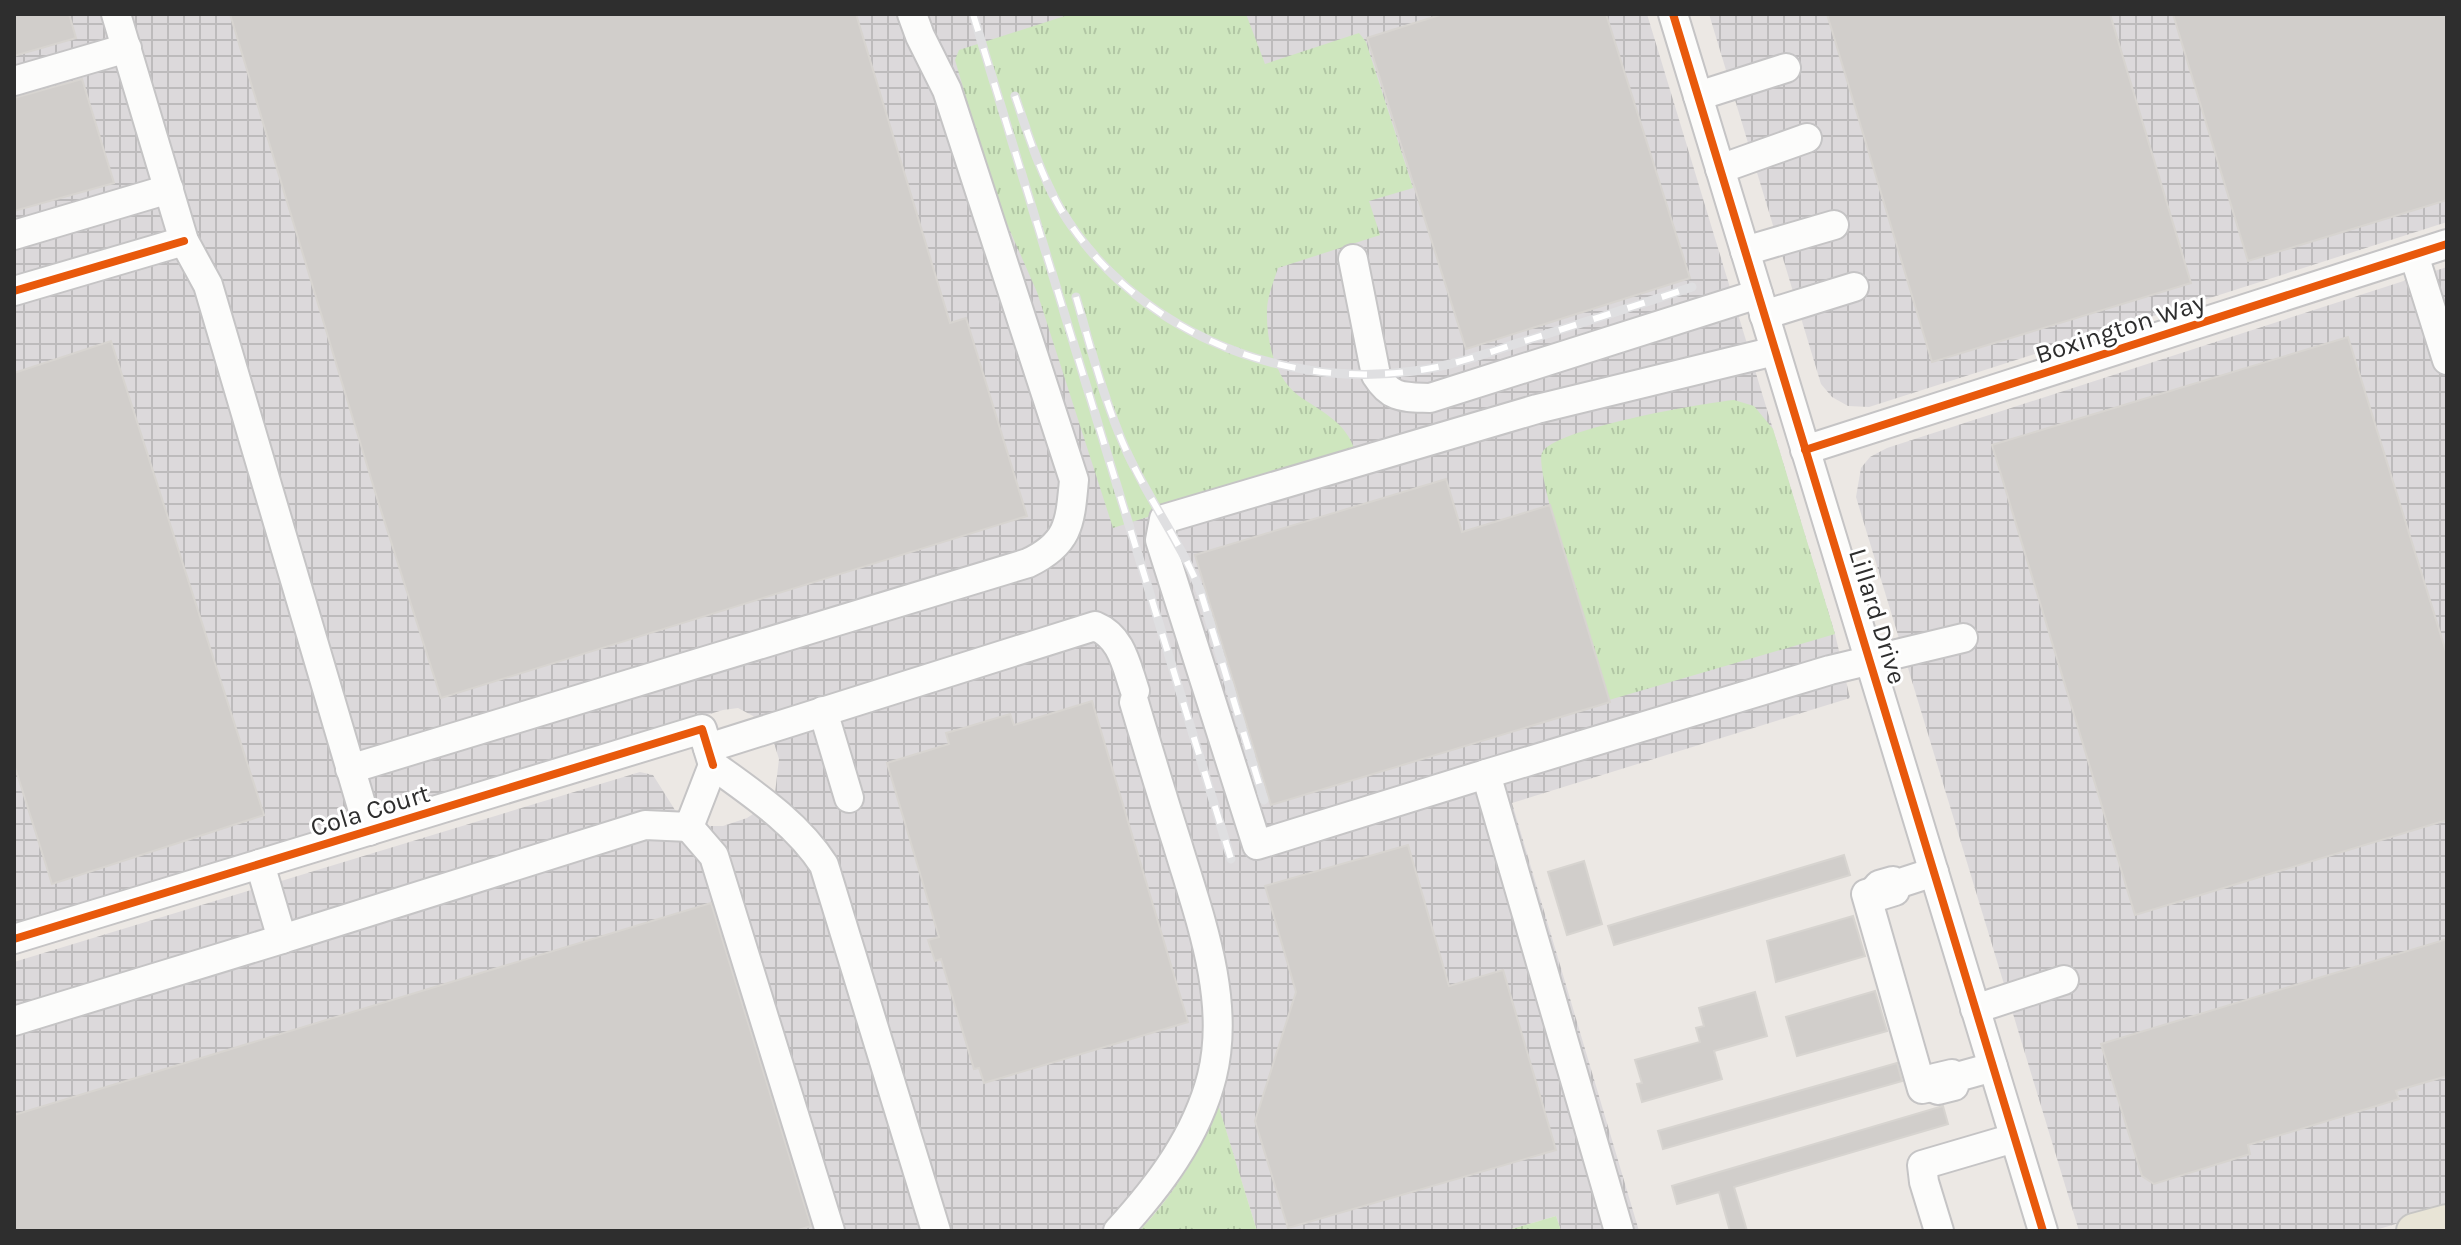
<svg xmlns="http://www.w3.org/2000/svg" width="2461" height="1245" font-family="Karla,sans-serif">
<defs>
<pattern id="industrial-grid" width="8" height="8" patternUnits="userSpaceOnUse" patternTransform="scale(2)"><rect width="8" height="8" fill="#dcd9db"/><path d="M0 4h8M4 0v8" fill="none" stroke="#bdbbbc"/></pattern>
<pattern id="grass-tufts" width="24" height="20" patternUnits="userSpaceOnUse" patternTransform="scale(2)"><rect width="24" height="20" fill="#cee6be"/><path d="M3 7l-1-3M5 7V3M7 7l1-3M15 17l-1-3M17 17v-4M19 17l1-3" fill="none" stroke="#b1c6a4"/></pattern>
</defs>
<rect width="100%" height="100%" fill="#ece8e4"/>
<!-- industrial -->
<g fill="url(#industrial-grid)">
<path d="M14,14H1647L1835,634L1850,698L1512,803L1639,1231H1561L1556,1216L1505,1231H1257L1218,1105L1208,1130L1176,1188L1139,1231H14V962L640,772L653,775L675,810L687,820L704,826H723L747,818L762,808L775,793L779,759L773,740L753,716L738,708L723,710L14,925Z"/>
<path d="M1709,14H2447V222L1869,407L1848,406L1832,397L1821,384Z"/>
<path d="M2447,267V1209L2372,1231H2079L1856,497L1861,468L1870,457L1887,448Z"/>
</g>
<!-- grass -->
<g fill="url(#grass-tufts)">
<path d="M1071,14H1246L1265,64L1359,33L1366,42L1413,188L1369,201L1380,235L1278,268C1274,281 1267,297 1267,310C1266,339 1274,378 1299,396C1322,412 1346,422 1355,451L1113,528L1037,292L996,199L955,60L959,50Z"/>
<path d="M1734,400L1754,406L1773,429L1835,634L1609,700C1599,667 1533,472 1542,453C1552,429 1703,403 1734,400Z"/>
<path d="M1218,1104L1257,1231H1139C1175,1194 1200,1152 1218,1104Z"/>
<path d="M1556,1216L1561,1231H1505Z"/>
</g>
<!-- building -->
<g fill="#d1cecb" stroke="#d7d4d0" stroke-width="2">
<path d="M14,14H69L76,38L14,56Z"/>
<path d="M230,14H856L950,323L966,318L1027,516L441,698L377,498Z"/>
<path d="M1443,14H1606L1690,278L1466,349L1367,38Z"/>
<path d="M1827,14H2110L2191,283L1932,362Z"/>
<path d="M2173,14H2447V200L2248,261Z"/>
<path d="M82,79L114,183L14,211V98Z"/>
<path d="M2348,337L2447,655V820L2135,915L1992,445Z"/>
<path d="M111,341L264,815L52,884L14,764V373Z"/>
<path d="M1446,479L1462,532L1550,505L1610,702L1271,805L1195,555Z"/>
<path d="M1092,701L1188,1022L984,1083L979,1068L974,1069L941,959L935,961L928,940L939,937L887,763L949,744L946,733L967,727L1010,714L1014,725Z"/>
<path d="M1408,845L1449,986L1503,970L1556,1150L1288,1228L1255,1121L1296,992L1265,886Z"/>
<path d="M1844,855L1850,875L1614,945L1608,926Z"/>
<path d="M1584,861L1602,924L1567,935L1548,872Z"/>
<path d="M711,903L811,1226L795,1231H14V1115Z"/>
<path d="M1853,916L1865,956L1776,982L1767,941Z"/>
<path d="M2447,939V1076L2396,1091L2399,1099L2248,1145L2250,1154L2154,1184L2142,1176L2101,1044Z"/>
<path d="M1875,991L1887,1031L1797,1056L1786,1017Z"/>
<path d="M1755,992L1767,1036L1714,1051L1722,1079L1642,1102L1637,1084L1642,1083L1635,1060L1700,1042L1696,1028L1704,1026L1699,1008Z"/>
<path d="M1897,1063L1902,1081L1663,1149L1658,1131Z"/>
<path d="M1943,1106L1948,1124L1734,1187L1747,1231H1730L1719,1192L1677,1204L1672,1186Z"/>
</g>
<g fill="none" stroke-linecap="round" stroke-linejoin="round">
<!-- minor casing -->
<g stroke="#c5c4c5" stroke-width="32">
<g id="minor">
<path d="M116,14L184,241L208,285L369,831"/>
<path d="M1673,14L2043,1231"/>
<path d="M14,81L127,48"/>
<path d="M1698,96L1786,68"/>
<path d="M1720,169L1807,138"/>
<path d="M14,235L169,189"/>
<path d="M1745,251L1834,225"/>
<path d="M2414,255L2447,360"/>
<path d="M1353,259L1376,375C1391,399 1403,397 1430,398L1758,294"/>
<path d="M14,291L184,241"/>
<path d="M1764,315L1854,287"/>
<path d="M1805,450L2447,244"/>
<path d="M823,711L849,798"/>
<path d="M708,748L1095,626C1122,637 1126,665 1135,691"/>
<path d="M713,765C753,794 797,823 824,865L936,1231"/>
<path d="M350,769L1028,563C1070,543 1070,522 1074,480L947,90L920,36L912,14"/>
<path d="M1486,774L1257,845L1160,540L1164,519L1537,409L1775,351"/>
<path d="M689,827L714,856L830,1231"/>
<path d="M1897,884L1895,891L1882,895L1873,892L1879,885L1893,881L1897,884L1934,872"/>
<path d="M1873,892L1866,894L1922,1089L1931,1087"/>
<path d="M14,939L702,729L713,765"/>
<path d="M282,939L645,825L689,827L713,765"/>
<path d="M1975,1009L2064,980"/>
<path d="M14,1021L282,939L260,864"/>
<path d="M1957,1077L1954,1086L1938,1090L1931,1087L1935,1078L1952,1074L1957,1077L1993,1067"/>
<path d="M1118,1231C1159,1186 1197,1136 1212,1076C1231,999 1199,916 1177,843C1162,796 1148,749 1134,702"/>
<path d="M1619,1231L1486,774L1830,670L1963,638"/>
<path d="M1939,1231L1924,1182L1922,1165L2014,1138"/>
</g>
</g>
<!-- major casing -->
<g stroke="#c6c5c4" stroke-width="38">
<path id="major" d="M2414,1231L2447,1222"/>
</g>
<!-- minor -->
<use href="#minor" stroke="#fcfcfb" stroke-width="28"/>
<!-- major -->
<use href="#major" stroke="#e8e4d6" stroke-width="34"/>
<!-- rail casing -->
<g stroke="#dfdfe1" stroke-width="9">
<g id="rail">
<path d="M973,14L1231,859"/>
<path d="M1015,96C1028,134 1040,173 1060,208C1132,329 1278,390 1414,371C1454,366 1492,351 1531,339C1585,322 1638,305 1692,287"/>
<path d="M1076,297C1091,348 1104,401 1126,450C1148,499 1181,542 1201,593L1264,800"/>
</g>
</g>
<!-- rail -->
<use href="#rail" stroke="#fff" stroke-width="6" stroke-dasharray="18" stroke-linecap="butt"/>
<!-- cycleway casing -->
<g stroke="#fff" stroke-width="13">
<g id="cycleway">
<path d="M1673,14L2043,1231"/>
<path d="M14,291L184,241"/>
<path d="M1805,450L2447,244"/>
<path d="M14,939L702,729L713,765"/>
</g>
</g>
<!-- cycleway -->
<use href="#cycleway" stroke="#e8590c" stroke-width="8"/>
</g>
<g text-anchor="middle" stroke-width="6" stroke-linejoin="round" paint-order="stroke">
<!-- street labels -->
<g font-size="26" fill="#2e2e2e" stroke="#fff">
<text transform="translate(2120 328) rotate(-18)" y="9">Boxington Way</text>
<text transform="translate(1878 616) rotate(73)" y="9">Lillard Drive</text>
<text transform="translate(370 810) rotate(-17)" y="9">Cola Court</text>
</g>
</g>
<!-- border -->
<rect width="2461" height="1245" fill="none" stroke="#2e2e2e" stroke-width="32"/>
</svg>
